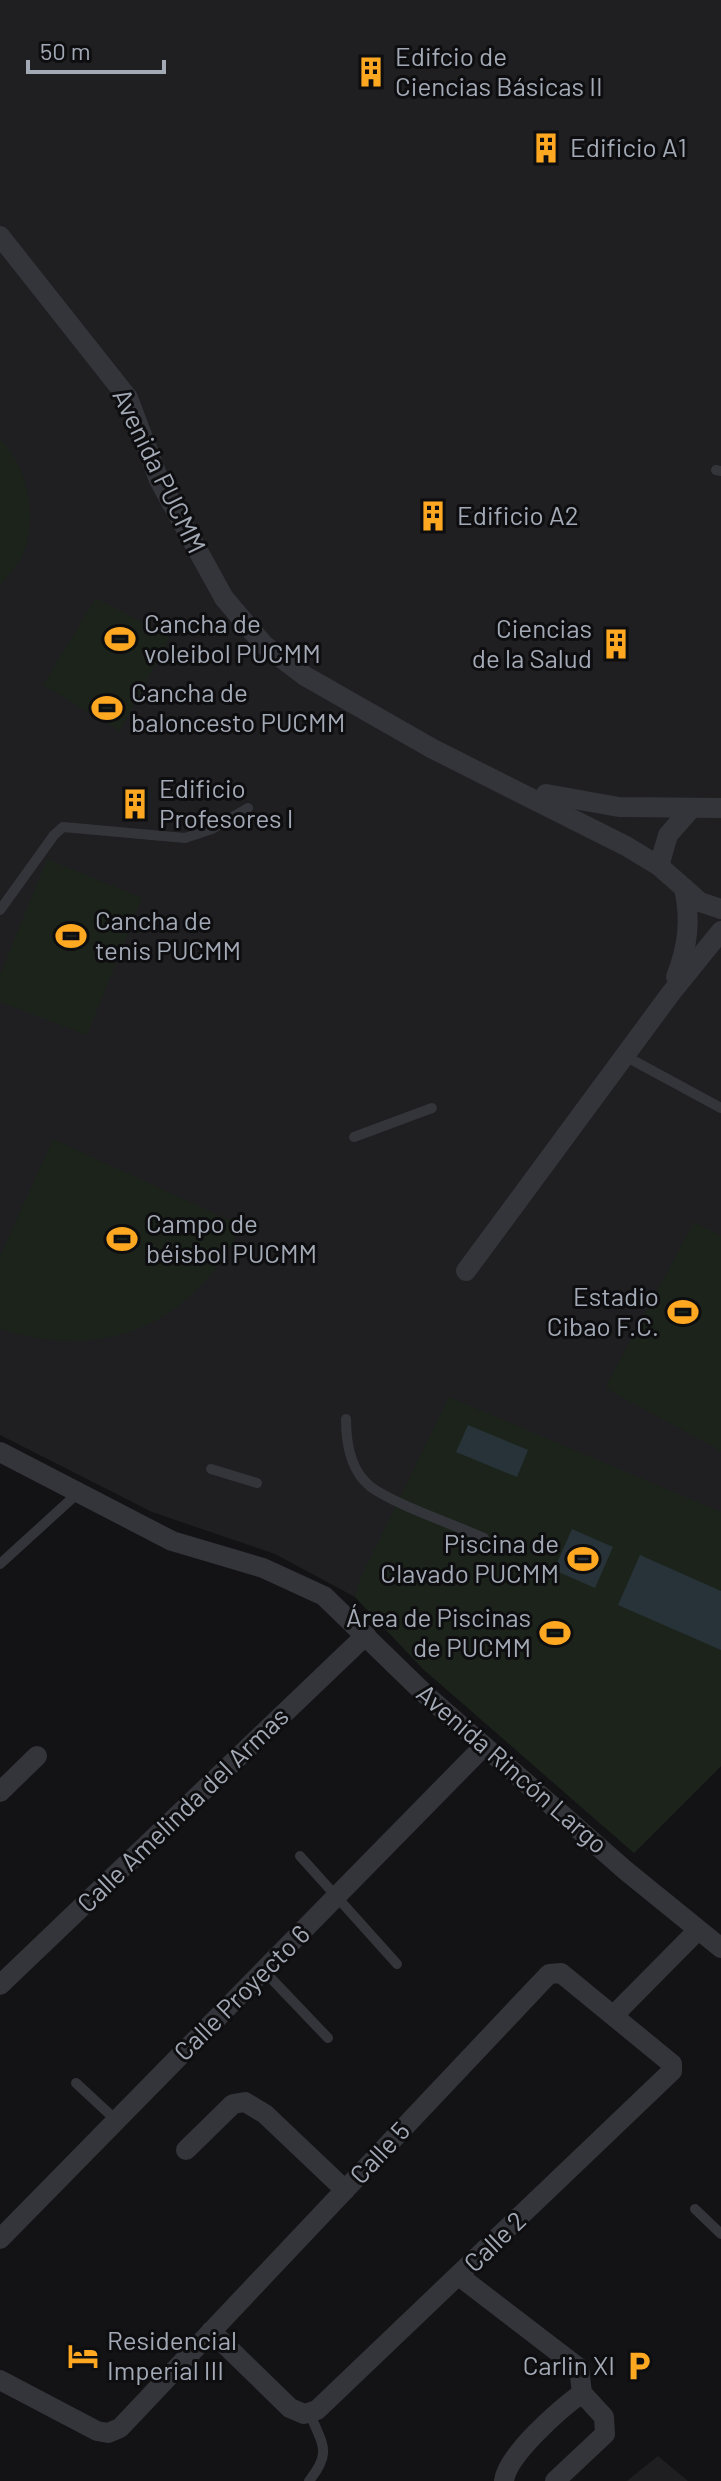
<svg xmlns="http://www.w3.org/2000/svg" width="721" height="2481" font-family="Barlow,sans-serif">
<rect width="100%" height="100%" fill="#131315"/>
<!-- built -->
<g fill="#1f1f22">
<path d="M0,0H721V1766L634,1853L423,1669L355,1597L275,1554L152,1512L0,1435Z"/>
<path d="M658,2456L688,2481H627Z"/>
</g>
<!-- green -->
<g fill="#1b231b">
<path d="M0,440C30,466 39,525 20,560C15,569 6,577 0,585Z"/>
<path d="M96,598L170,637L120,731L43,685Z"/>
<path d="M47,859L142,898L87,1035L0,1002V975Z"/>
<path d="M53,1139L242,1226C193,1325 105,1362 0,1329V1256Z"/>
<path d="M694,1222L721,1236V1451L605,1388Z"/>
<path d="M449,1397L721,1512V1766L634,1853L423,1669L355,1597L360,1579Z"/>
</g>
<!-- water -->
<g fill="#283339">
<path d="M468,1425L528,1450L517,1477L456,1452Z"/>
<path d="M572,1529L613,1547L595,1588L554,1570Z"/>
<path d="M640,1555L721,1591V1650L618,1605Z"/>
</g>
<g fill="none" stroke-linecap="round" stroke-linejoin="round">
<!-- lane -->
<g stroke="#34353a" stroke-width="10">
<path d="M716,470L721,471"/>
<path d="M0,910L54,835L63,827L185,838L212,829L248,808"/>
<path d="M625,1056L721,1108"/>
<path d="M354,1137L432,1108"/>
<path d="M346,1419C346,1443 350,1471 371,1487C394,1504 455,1525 484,1538"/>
<path d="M211,1469L257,1483"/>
<path d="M0,1564L78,1493"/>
<path d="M300,1856L397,1964"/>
<path d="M264,1971L328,2038"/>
<path d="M76,2083L117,2121"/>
<path d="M695,2209L721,2234"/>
<path d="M309,2481C332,2452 323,2446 310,2414"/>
</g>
<!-- street -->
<g stroke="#34353a" stroke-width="20">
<path d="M0,236L128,398L159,480L224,598L264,645L305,676L433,749L626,846L659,866L700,902L721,909"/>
<path d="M546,794L619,807L721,808"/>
<path d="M659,866L668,835L690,810"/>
<path d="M676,977C688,946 691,920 684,888"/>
<path d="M466,1271L671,993L721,931"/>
<path d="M0,1452L172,1541L263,1568L324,1596L426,1695L625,1870L721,1948"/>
<path d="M0,1792L37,1756"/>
<path d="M0,1985L366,1635"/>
<path d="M614,2015L698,1930"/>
<path d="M186,2150L233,2104L245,2102L265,2114L345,2190"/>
<path d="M0,2239L484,1746"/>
<path d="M459,2276L579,2368L582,2393"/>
<path d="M0,2380L97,2431L108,2433L120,2428L549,1974L561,1973L672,2064V2071L317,2410L304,2414L290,2408L211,2331"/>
<path d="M504,2481C507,2455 560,2409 582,2393"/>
<path d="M555,2481L605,2434L604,2417L582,2393"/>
</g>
</g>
<!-- icons -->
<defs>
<g id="building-bare" transform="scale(2.4)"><path d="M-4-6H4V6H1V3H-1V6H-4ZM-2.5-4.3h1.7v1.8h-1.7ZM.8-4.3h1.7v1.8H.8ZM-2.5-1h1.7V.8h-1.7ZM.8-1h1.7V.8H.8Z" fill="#fea821" stroke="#0e0e10" stroke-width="2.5" paint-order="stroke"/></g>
<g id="stadium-bare" transform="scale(2.4)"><path d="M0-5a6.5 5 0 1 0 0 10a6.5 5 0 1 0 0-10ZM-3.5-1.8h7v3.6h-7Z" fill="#fea821" stroke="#0e0e10" stroke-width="2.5" paint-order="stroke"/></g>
<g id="hotel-bare" transform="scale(2.4)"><path d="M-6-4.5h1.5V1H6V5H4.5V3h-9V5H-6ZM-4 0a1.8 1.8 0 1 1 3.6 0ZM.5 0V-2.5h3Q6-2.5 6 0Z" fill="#fea821" stroke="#0e0e10" stroke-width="2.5" paint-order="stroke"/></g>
<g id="parking-bare" transform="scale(2.4)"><path d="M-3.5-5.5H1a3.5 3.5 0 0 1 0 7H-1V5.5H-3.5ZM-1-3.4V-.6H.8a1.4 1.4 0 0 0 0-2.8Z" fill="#fea821" stroke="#0e0e10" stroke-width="2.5" paint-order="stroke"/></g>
</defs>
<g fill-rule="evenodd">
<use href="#building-bare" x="371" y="72"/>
<use href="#building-bare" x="546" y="148"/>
<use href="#building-bare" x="433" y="516"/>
<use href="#stadium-bare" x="120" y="639"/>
<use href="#building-bare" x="616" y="644"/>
<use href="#stadium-bare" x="107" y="708"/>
<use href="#building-bare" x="135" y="804"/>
<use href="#stadium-bare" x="71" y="936"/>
<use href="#stadium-bare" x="122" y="1239"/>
<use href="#stadium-bare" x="683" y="1312"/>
<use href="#stadium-bare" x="583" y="1559"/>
<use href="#stadium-bare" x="555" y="1633"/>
<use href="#hotel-bare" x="83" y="2356"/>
<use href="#parking-bare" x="639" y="2366"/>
</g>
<g text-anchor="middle" stroke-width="6" stroke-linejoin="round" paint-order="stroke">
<!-- poi labels -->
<g font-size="26" fill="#a3aab6" stroke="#0e0e10" text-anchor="start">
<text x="395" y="66">Edifcio de<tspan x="395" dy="30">Ciencias Básicas II</tspan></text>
<text x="570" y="157">Edificio A1</text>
<text x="457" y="525">Edificio A2</text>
<text x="144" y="633">Cancha de<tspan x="144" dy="30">voleibol PUCMM</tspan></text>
<text x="592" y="638" text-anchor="end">Ciencias<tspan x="592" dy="30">de la Salud</tspan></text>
<text x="131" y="702">Cancha de<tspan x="131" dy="30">baloncesto PUCMM</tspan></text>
<text x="159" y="798">Edificio<tspan x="159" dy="30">Profesores I</tspan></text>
<text x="95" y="930">Cancha de<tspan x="95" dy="30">tenis PUCMM</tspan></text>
<text x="146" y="1233">Campo de<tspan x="146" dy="30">béisbol PUCMM</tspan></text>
<text x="659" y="1306" text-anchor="end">Estadio<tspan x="659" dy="30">Cibao F.C.</tspan></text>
<text x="559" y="1553" text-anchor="end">Piscina de<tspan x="559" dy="30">Clavado PUCMM</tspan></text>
<text x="531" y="1627" text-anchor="end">Área de Piscinas<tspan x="531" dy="30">de PUCMM</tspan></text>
<text x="107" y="2350">Residencial<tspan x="107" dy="30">Imperial III</tspan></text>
<text x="615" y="2375" text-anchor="end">Carlin XI</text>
</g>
<!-- street labels -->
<g font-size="26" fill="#a3aab6" stroke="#0e0e10">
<text transform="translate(159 471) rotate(64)" y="9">Avenida PUCMM</text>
<text transform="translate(512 1769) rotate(41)" y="9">Avenida Rincón Largo</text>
<text transform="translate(183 1810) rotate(-44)" y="9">Calle Amelinda del Armas</text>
<text transform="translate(242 1993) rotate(-45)" y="9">Calle Proyecto 6</text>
<text transform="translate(380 2153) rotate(-47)" y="9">Calle 5</text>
<text transform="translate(495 2242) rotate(-44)" y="9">Calle 2</text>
</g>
</g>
<!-- scale -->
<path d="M28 60v12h136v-12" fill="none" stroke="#a3aab6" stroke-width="4"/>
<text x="40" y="60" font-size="24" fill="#a3aab6" stroke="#0e0e10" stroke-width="6" paint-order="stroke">50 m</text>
</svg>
